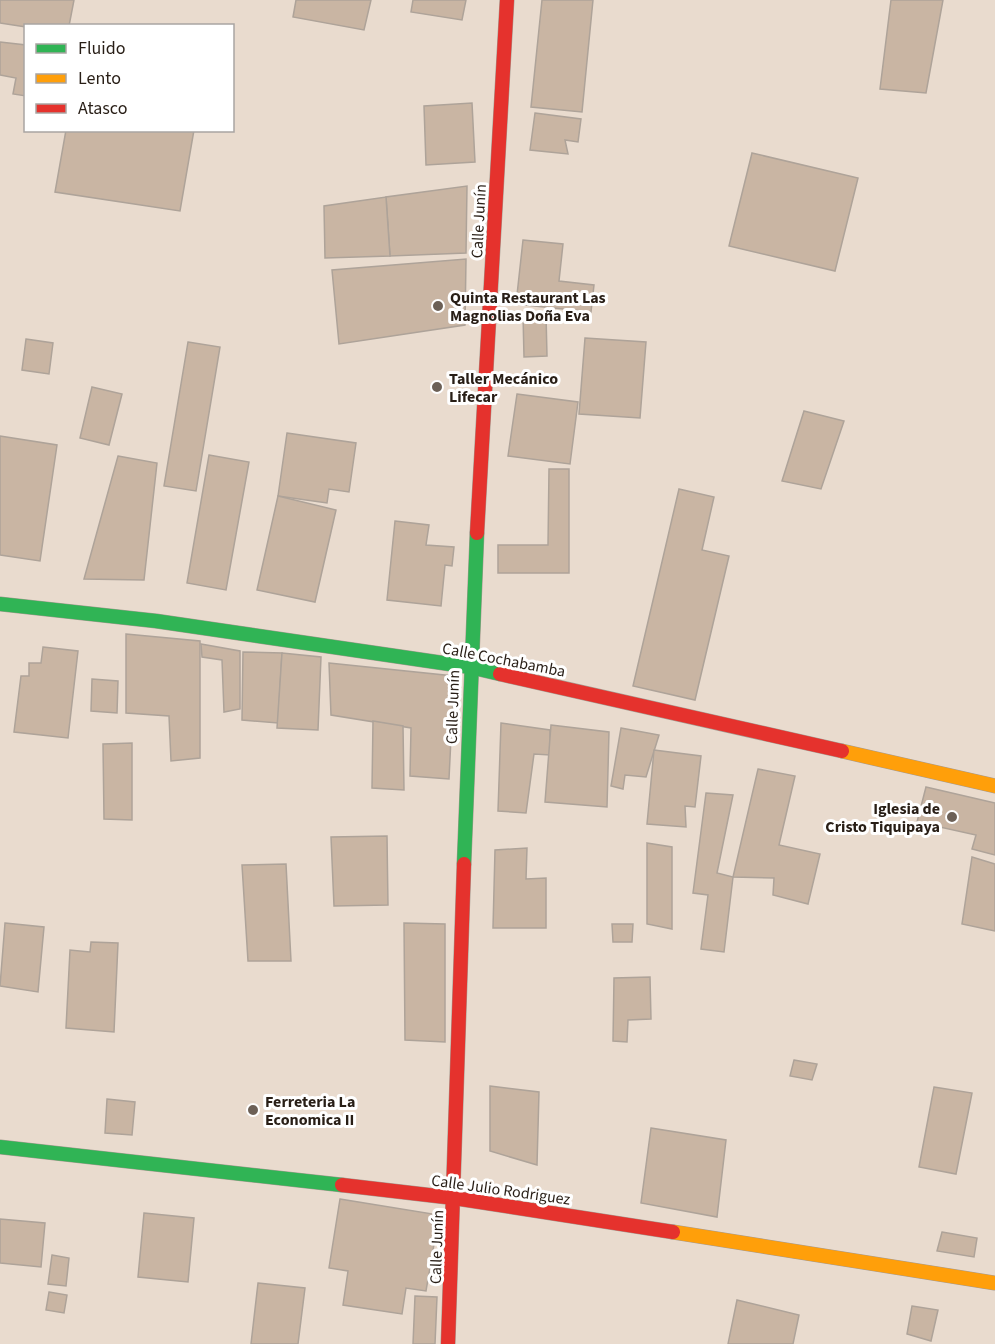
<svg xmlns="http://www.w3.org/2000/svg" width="995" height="1344" font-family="'Source Sans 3',sans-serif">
<rect width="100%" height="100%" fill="#e9dbce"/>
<!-- building -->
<g fill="#c9b5a3" stroke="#aea399" stroke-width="1.5">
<path d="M0,0H74L69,26L26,27L0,23Z"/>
<path d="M296,0H371L364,30L293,17Z"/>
<path d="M413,0H466L462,20L411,12Z"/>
<path d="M542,0H593L582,112L531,107Z"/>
<path d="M891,0H943L926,93L880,89Z"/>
<path d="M0,42L26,45V96L13,94L16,78L0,75Z"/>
<path d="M472,103L475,162L426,165L424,106Z"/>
<path d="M535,113L581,119L578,142L565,140L568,154L530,150Z"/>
<path d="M66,130H194L180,211L55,192Z"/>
<path d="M752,153L858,178L835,271L729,246Z"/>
<path d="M467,186L466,253L390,256L386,197Z"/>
<path d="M386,197L390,256L325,258L324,206Z"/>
<path d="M523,240L563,244L559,281L594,285L591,312L516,304Z"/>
<path d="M466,259L465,325L339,344L332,270Z"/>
<path d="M523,315H546L547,356L524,357Z"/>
<path d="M585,338L646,342L640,418L579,414Z"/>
<path d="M26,339L53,343L49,374L22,370Z"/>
<path d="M188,342L220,347L196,491L164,486Z"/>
<path d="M92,387L122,394L109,445L80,438Z"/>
<path d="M517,394L578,402L570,464L508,456Z"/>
<path d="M804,411L844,421L821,489L782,481Z"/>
<path d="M287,433L356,443L349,492L329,489L327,503L278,496Z"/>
<path d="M0,436L57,445L40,561L0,555Z"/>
<path d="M209,455L249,462L226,590L187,583Z"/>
<path d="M118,456L157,463L144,580L84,579Z"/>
<path d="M549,469H569V573H498V545H548Z"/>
<path d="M679,489L714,497L702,550L729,556L695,700L633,686Z"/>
<path d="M278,496L336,510L315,602L257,590Z"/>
<path d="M395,521L429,525L426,545L454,547L452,566L445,565L441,606L387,600Z"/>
<path d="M126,634L200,641V758L171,761L169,716L126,713Z"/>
<path d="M201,644L240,651V709L224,712L222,660L202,657Z"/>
<path d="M43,647L78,651L68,738L14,732L21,676H29V663H41Z"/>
<path d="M243,652L282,653L278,723L242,720Z"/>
<path d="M282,653L321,657L318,730L277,728Z"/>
<path d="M329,663L454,676L449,779L410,776L411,728L331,715Z"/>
<path d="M92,679L118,681L117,713L91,711Z"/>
<path d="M373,721L403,726L404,790L372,788Z"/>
<path d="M501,723L550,730V755L534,754L526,813L498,811Z"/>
<path d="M551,725L609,732L607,807L545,802Z"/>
<path d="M621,728L659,735L646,777L625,775L623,789L611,786Z"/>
<path d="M132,743V820L104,819L103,744Z"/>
<path d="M654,750L701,756L695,807L685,806L686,827L647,824Z"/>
<path d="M758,769L795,776L779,845L820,854L808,904L773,895L774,878L733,877Z"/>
<path d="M926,787L995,803V855L972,849L976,835L917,822Z"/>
<path d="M706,793L733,795L717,873L733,877L724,952L701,949L708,895L693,893Z"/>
<path d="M387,836L388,905L334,906L331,837Z"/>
<path d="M647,843L672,847V929L647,924Z"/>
<path d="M527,848L526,879L546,878V928H493L495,850Z"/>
<path d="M972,857L995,864V931L962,924Z"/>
<path d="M286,864L291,961H248L242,865Z"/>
<path d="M5,923L44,927L38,992L0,986Z"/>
<path d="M404,923L445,924V1042L405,1040Z"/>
<path d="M612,924H633L632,942H613Z"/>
<path d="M91,942L118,943L114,1032L66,1028L70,950L90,952Z"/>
<path d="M650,977L651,1019L628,1020L627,1042L613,1041L614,978Z"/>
<path d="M794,1060L817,1064L812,1080L790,1076Z"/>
<path d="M490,1086L539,1092L537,1165L490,1151Z"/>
<path d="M934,1087L972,1093L956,1174L919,1167Z"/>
<path d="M107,1099L135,1102L132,1135L105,1133Z"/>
<path d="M651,1128L726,1140L717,1217L641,1203Z"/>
<path d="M340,1199L439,1215L426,1291L406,1288L402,1314L343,1305L348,1271L329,1268Z"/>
<path d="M144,1213L194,1218L188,1282L138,1277Z"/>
<path d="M0,1219L45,1223L41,1267L0,1263Z"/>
<path d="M942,1232L977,1238L974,1257L937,1251Z"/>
<path d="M52,1255L69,1258L66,1286L48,1284Z"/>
<path d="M258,1283L305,1288L298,1344H251Z"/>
<path d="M49,1292L67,1295L64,1313L46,1310Z"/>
<path d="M415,1296L437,1297L435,1344H413Z"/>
<path d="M737,1300L799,1315L793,1344H728Z"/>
<path d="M912,1306L938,1310L931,1341L907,1334Z"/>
</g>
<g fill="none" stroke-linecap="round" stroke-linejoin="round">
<!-- fast casing -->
<g stroke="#a59a90" stroke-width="15">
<g id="fast">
<path d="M0,604L156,621L470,667L500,674"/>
<path d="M464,864L477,533"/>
<path d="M0,1147L342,1185"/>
</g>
</g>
<!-- slow casing -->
<g stroke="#a59a90" stroke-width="15">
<g id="slow">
<path d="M842,751L995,786"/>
<path d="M673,1232L995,1283"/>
</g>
</g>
<!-- jam casing -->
<g stroke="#a59a90" stroke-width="15">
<g id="jam">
<path d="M477,533L507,0"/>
<path d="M500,674L842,751"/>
<path d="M342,1185L454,1198L673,1232"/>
<path d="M448,1344L464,864"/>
</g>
</g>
<!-- fast -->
<use href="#fast" stroke="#30b455" stroke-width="14"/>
<!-- slow -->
<use href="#slow" stroke="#ff9f0a" stroke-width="14"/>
<!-- jam -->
<use href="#jam" stroke="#e5322d" stroke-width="14"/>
</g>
<!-- markers -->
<g fill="#6c6056" stroke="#fff" stroke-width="2">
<circle cx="438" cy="306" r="6"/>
<circle cx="437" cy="387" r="6"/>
<circle cx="952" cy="817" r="6"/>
<circle cx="253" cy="1110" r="6"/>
</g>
<g text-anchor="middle" stroke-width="6" stroke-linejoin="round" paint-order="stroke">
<!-- street labels -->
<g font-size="16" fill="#281e16" stroke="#fff">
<text transform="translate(478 221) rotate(-87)" y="6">Calle Junín</text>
<text transform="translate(504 659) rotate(11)" y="6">Calle Cochabamba</text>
<text transform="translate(452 707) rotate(-88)" y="6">Calle Junín</text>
<text transform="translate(501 1189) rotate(8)" y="6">Calle Julio Rodriguez</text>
<text transform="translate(436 1247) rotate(-88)" y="6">Calle Junín</text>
</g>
<!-- poi labels -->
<g font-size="16" font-weight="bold" fill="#281e16" stroke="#fff" text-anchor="start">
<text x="450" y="303">Quinta Restaurant Las<tspan x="450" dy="18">Magnolias Doña Eva</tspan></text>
<text x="449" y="384">Taller Mecánico<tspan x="449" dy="18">Lifecar</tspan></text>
<text x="940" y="814" text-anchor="end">Iglesia de<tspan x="940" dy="18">Cristo Tiquipaya</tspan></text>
<text x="265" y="1107">Ferreteria La<tspan x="265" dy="18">Economica II</tspan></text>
</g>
</g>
<!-- legend -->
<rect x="24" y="24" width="210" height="108" fill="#ffffff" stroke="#a9a5a2" stroke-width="1.5"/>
<rect x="36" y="44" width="30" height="9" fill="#30b455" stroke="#a9a5a2" stroke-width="1.5"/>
<text x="78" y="54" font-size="18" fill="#281e16">Fluido</text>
<rect x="36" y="74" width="30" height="9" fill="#ff9f0a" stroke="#a9a5a2" stroke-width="1.5"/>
<text x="78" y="84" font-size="18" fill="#281e16">Lento</text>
<rect x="36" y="104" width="30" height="9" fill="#e5322d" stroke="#a9a5a2" stroke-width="1.5"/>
<text x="78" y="114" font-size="18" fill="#281e16">Atasco</text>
</svg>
